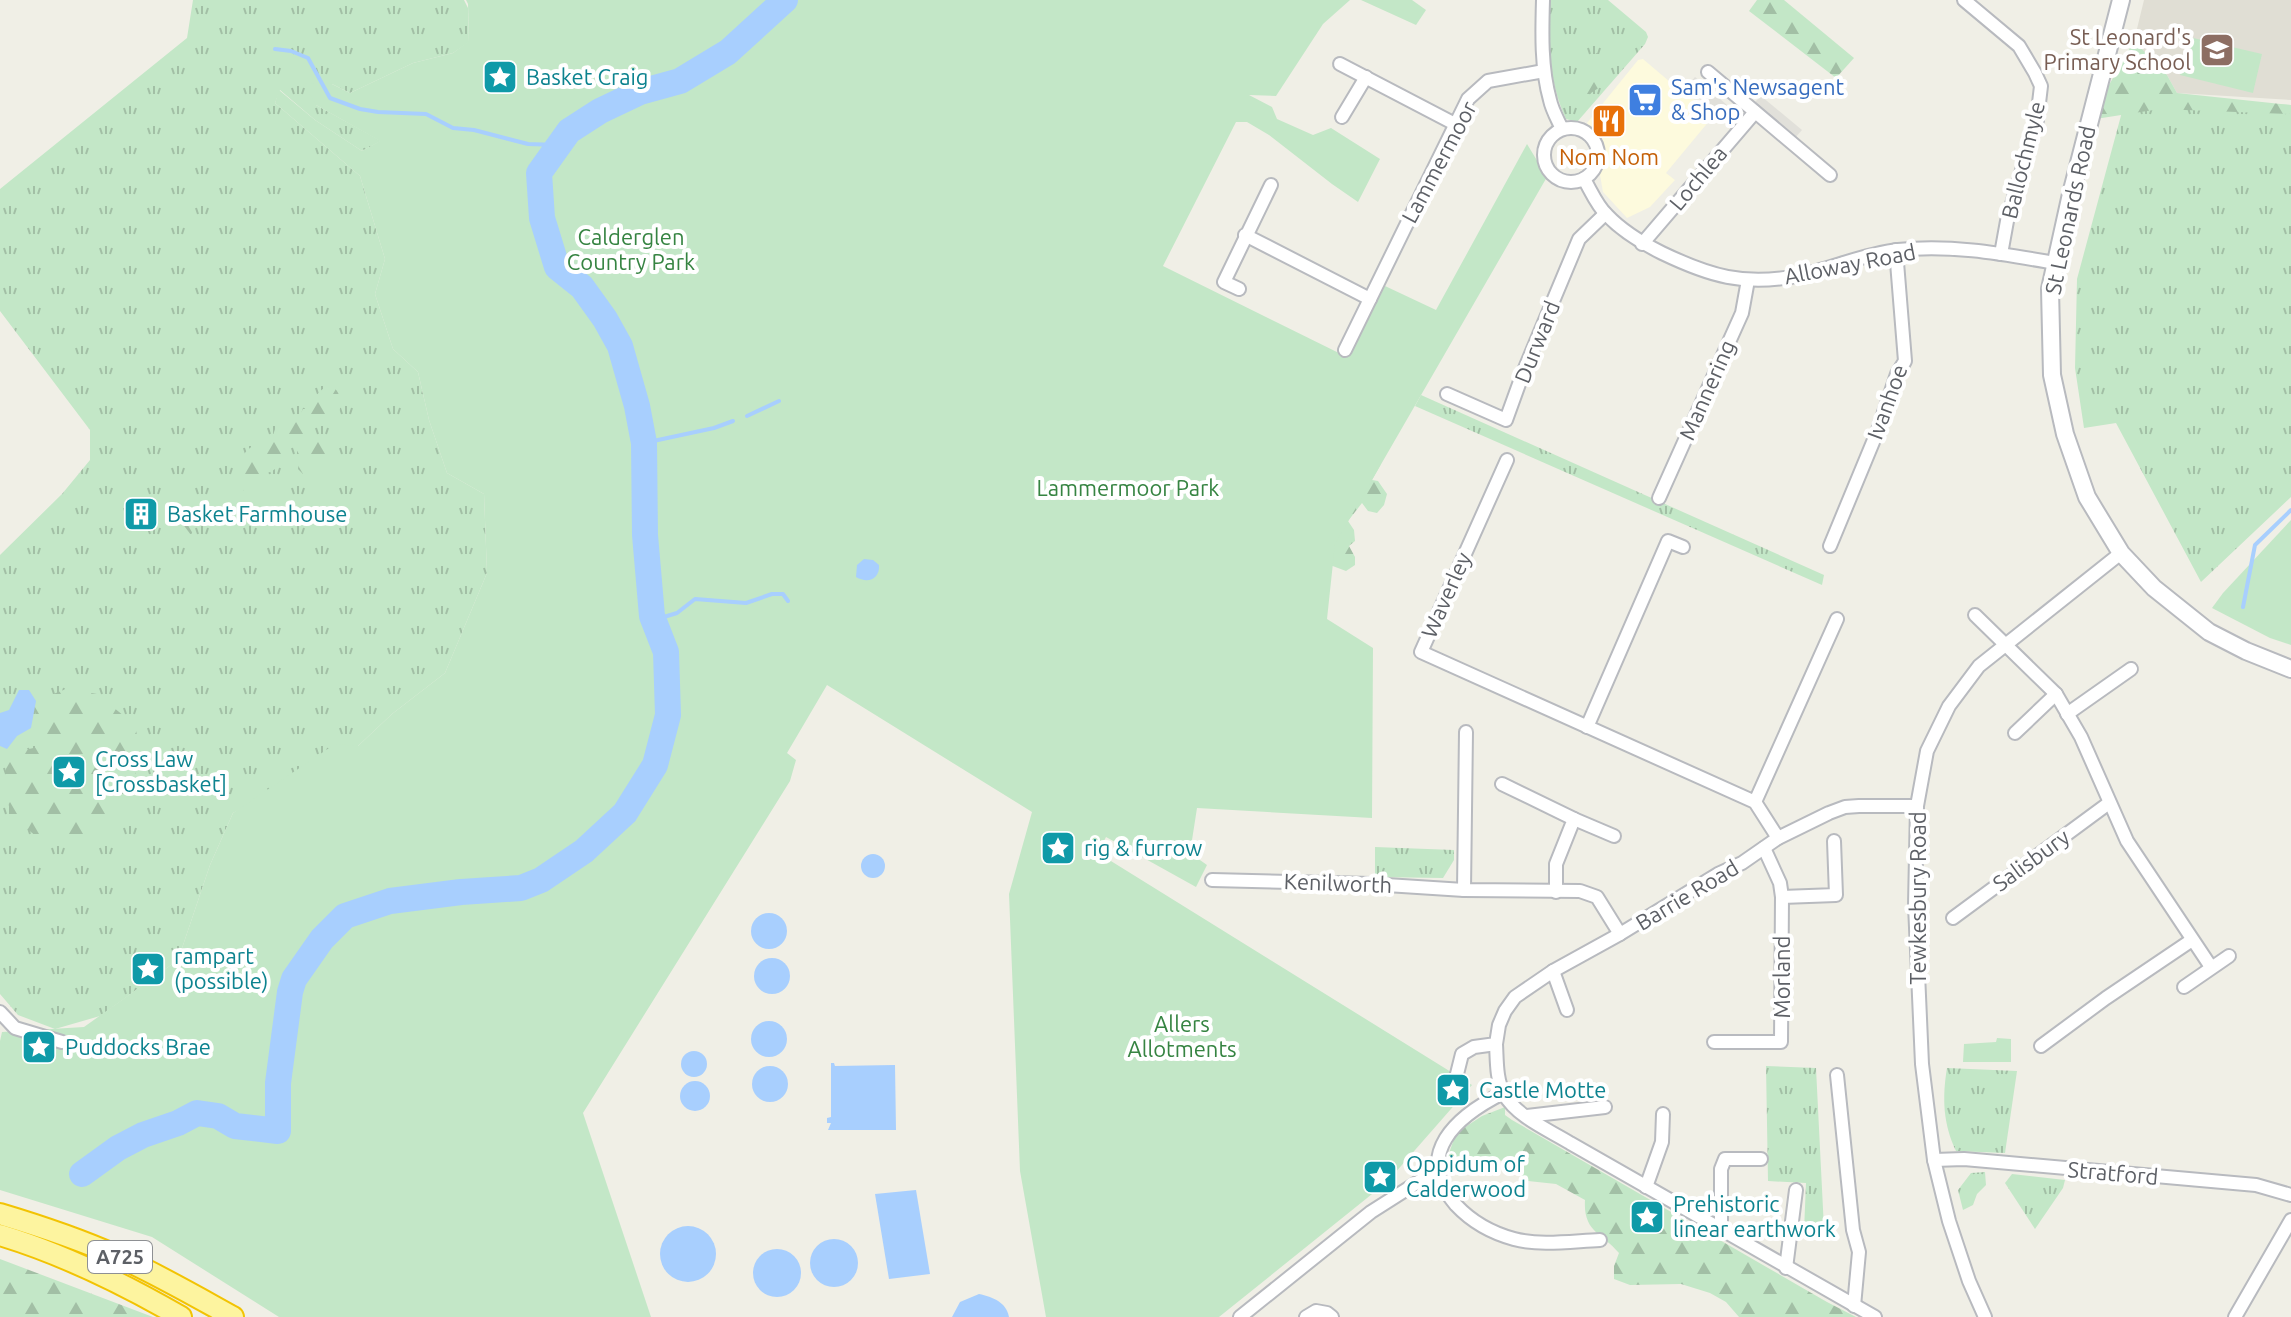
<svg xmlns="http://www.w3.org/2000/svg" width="2291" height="1317" font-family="Ubuntu,sans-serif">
<defs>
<pattern id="grass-tufts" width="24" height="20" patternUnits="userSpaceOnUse" patternTransform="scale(2)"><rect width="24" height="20" fill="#c3e7c7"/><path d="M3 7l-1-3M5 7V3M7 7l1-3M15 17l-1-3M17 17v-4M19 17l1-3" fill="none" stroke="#a2bfa5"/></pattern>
<pattern id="forest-firs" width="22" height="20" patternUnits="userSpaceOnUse" patternTransform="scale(2)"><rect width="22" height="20" fill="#c3e7c7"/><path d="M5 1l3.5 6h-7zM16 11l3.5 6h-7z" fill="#a2bfa5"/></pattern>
</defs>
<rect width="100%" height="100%" fill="#f0efe6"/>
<!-- commercial -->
<path fill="#fdfadd" d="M1643,59L1676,87L1715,114L1666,173L1675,180L1650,207L1627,218L1603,192L1600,175V137L1587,123L1638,60Z"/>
<!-- industrial -->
<g fill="#e1e0da">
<path d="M1695,77L1728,106L1721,116L1686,88Z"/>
<path d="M1761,96L1802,130L1794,139L1753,104Z"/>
</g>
<!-- education -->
<path fill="#e0ded4" d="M2144,0H2291V100L2177,93L2167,75L2134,41Z"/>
<!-- grass -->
<g fill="url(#grass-tufts)">
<path d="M193,0H464L468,8L469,42L453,53L413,63L350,93L332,84L316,105L381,141L362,151L315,120L280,90L275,103L360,176L385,259L375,294L393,349L418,372L429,420L447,473L484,494L487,573L445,673L392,714L358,746L233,813L210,865L178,960L100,1016L55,1029L18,1015L0,994V555L62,494L90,460V430L0,311V189L187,38Z"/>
<path d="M1550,0H1608L1646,32L1648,37L1645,44L1577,122L1566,119C1548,80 1548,42 1550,0Z"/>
<path d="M2126,97L2291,105V497L2201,582L2116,423L2084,428L2075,368L2077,279Z"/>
<path d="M1421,395L1824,575L1822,585L1415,406Z"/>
<path d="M1375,847L1454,850V860L1443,878L1375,877Z"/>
<path d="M1766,1066L1816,1068L1824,1229L1804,1231L1806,1183L1768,1181Z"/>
<path d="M1947,1068L2017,1071L2005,1153L1956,1151C1943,1124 1942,1098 1947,1068Z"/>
<path d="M1985,1172L1986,1185L1977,1194L1973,1205L1963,1210L1958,1190L1971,1173Z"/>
<path d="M2012,1174L2065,1180L2063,1188L2035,1229L2005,1183Z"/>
</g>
<!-- forest -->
<g fill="url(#forest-firs)">
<path d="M1757,0H1784L1854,58L1836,78L1749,11Z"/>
<path d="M2134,41L2167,75L2177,93L2291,105V114L2160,109L2089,120Z"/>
<path d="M1597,53L1602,55L1606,70L1602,76L1600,87L1585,97L1580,93L1579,85L1583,74H1591L1592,56Z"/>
<path d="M333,386C341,395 342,401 339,413L312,424L308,430L313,439L325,435L335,439V449L339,455L328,475L307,478L298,469L300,456L295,447H290C283,457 280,470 267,473V482L262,492L194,528L191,535L173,511L177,515L184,503L193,501L208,512L244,491L237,482C238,464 240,453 256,444L262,451L267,450C273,440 273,432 278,422L285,419L295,423L303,409H310C315,397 319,387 333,386Z"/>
<path d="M1381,464L1372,480L1378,481L1387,494L1384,505L1377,513L1368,511L1362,503L1348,521L1354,530L1355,541L1349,546L1355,557V565L1346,571L1306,556Z"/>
<path d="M66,689L97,694L135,725L141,756L122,816L102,838L74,846L37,837L25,827L11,815L6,793V754L38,747L41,741L33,702Z"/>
<path d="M1505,1107V1115L1512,1120L1827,1302L1856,1317H1739L1726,1302L1710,1293L1681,1284L1630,1285L1614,1279V1266L1619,1253C1602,1233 1583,1232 1585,1200L1556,1184L1528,1181L1506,1162L1488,1157L1458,1176L1446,1162L1456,1133L1482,1116Z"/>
<path d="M0,1259L153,1317H0Z"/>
</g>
<!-- green -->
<g fill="#c3e7c7">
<path d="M466,0H1350L1323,24L1276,96L1249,95L1272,107L1277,119L1313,135L1331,128L1380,159L1358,202L1332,184L1269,135L1247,122H1236L1163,266L1347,357L1385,286L1436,310L1527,144L1547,177L1335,544L1327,619L1373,648L1372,818L1197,808L1190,853L1207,865L1196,887L1106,837L1098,853L1472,1085L1387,1182L1219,1317H1046L1020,1171L1009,894L1032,812L827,685L787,753L796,760L790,781L583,1113L651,1317H279L152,1237L0,1190V1041L2,1032L84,1027L178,960L210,865L233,813L335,744L358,746L392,714L445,673L487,573L484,494L447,473L429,420L418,372L393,349L375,294L385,259L360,176L275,103L279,90L315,120L362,151L380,141L316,105L303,83L332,84L350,93L413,63L453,53L469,41L468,4Z"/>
<path d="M1361,0H1412L1426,10L1416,25Z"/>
<path d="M2189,37L2262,54L2253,93L2180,75Z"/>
<path d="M2291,520V645L2270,638L2212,608L2223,593Z"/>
<path d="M1997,1038L2011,1039V1062H1963L1964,1044L1996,1042Z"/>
</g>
<!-- water -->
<g fill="#a8cffe">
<path d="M864,559L873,560L879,565C880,579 868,584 856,577L857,565Z"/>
<path d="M19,690H29L36,701L31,728L17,736L7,749L0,746V713L9,710Z"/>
<circle cx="873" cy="866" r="12"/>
<circle cx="769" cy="931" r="18"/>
<circle cx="772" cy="976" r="18"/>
<circle cx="769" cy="1039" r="18"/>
<circle cx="694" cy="1064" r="13"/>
<path d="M831,1063H834L835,1066L895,1065L896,1130H828L831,1123H827V1118L831,1117Z"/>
<circle cx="770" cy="1084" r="18"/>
<circle cx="695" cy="1096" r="15"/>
<path d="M916,1190L930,1274L889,1279L875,1194Z"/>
<circle cx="688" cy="1254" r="28"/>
<circle cx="834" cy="1263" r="24"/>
<circle cx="777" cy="1273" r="24"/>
<path d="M979,1294C993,1297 1006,1302 1009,1317H952L960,1302Z"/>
</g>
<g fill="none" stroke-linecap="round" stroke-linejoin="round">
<!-- stream -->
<g stroke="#a8cffe" stroke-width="4">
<path d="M275,49L291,51L308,58L330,98L360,109L378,112L426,114L453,128L474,130L528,144L558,145"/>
<path d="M747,416L779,401"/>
<path d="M644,443L714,428L733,421"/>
<path d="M2243,607L2255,545L2291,510"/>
<path d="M654,620L677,613L695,599L746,603L772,594H783L788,601"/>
</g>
<!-- river -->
<path stroke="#a8cffe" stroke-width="26" d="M82,1174L118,1148L143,1135L178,1123L197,1113L218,1116L235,1126L278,1131V1083L290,992L294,979L322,939L345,916L390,901L461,892L521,888L541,880L584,851L625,813L655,765L668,715L666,652L652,616L645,535L644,443L637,406L620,346L605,319L582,287L557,267L542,218L539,173L569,131L600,111L640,92L680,81L728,52L785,0"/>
<!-- minor casing -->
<g stroke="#b8babf" stroke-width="16">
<g id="minor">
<path d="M1543,0C1542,33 1541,68 1550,100C1552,110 1558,120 1562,129"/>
<path d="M1964,0L2019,46L2035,73L2041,86L2037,120L2007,221L2001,254"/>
<path d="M1340,64L1455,124"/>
<path d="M1708,72L1830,175"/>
<path d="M1342,117L1366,77"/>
<circle cx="1571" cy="155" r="27"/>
<path d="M1584,179C1591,191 1597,206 1607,215C1623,232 1642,243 1662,253C1710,276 1743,286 1797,276C1831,269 1863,254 1898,250C1951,244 2003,254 2055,263"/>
<path d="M1245,235L1370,299"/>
<path d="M1642,244L1755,112"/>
<path d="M1239,289L1224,282L1271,185"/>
<path d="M1345,350L1468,99L1488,81L1544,71"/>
<path d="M1447,394L1506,420L1523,373L1579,239L1605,214"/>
<path d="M1507,460L1421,652L1755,802L1778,838"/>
<path d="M1659,498L1742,313L1748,280"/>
<path d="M1830,546L1878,430L1897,374L1905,361L1896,250"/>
<path d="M1975,615L2056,694L2081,737L2127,841L2211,967"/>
<path d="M2067,714L2131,669"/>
<path d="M1587,727L1668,541L1683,547"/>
<path d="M2015,733L2056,694"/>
<path d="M1502,784L1574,819L1556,864V892"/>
<path d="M1755,802L1837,619"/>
<path d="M1574,819L1614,836"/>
<path d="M1212,880L1371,884L1464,890L1580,891L1597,897L1620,934"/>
<path d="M1464,890L1466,732"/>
<path d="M1782,897L1836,895L1834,841"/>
<path d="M1953,918L2109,803"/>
<path d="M1553,971L1567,1010"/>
<path d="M2184,987L2229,956"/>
<path d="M0,1012L15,1028L62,1042"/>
<path d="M1714,1042H1781L1782,897L1780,883L1764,848"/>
<path d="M1496,1044C1497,1061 1496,1079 1504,1094C1517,1117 1549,1130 1570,1143L1875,1317"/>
<path d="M2041,1046L2106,998L2192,940"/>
<path d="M1837,1075L1853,1230L1859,1252L1854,1306"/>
<path d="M1453,1090L1462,1054L1474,1047L1496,1044L1499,1025L1505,1011L1515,997L1553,971L1620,934L1718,874L1742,863L1778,838L1829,813L1845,807L1859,806H1917"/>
<path d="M1503,1093C1457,1116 1412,1154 1456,1205C1471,1221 1492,1233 1514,1239C1540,1246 1573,1241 1600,1240"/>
<path d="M1527,1116L1605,1107"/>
<path d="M1934,1160L1964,1159L2256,1185L2291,1195"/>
<path d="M1646,1187L1662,1142L1663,1114"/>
<path d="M1721,1228V1169L1725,1159H1761"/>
<path d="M1786,1268L1796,1190"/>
<path d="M1240,1317L1371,1212L1437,1170"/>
<path d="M1306,1317L1316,1311L1327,1313L1332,1317"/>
<path d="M1985,1317L1969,1281L1949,1221L1934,1160L1922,1064L1915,905L1917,806L1927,751L1949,706L1979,666L2121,553"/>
<path d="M2235,1317L2291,1220"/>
</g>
</g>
<!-- tertiary casing -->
<g stroke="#b8babf" stroke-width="20">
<path id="tertiary" d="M2121,0L2071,194L2050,289L2052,375L2065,434L2087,497L2121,553L2154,588L2209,632L2246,651L2291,669"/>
</g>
<!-- trunk casing -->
<g stroke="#f2c303" stroke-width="24">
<g id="trunk">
<path d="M0,1214C40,1226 79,1239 117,1256C157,1274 195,1296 233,1317"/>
<path d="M0,1235C63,1254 124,1284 181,1317"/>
</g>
</g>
<!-- minor -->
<use href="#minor" stroke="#fff" stroke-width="12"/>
<!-- tertiary -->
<use href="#tertiary" stroke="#fff" stroke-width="16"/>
<!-- trunk -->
<use href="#trunk" stroke="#fdf49f" stroke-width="20"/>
</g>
<!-- icons -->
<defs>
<g id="school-square" transform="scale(1.8)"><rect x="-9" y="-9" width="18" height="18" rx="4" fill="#8d6e63" stroke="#fff"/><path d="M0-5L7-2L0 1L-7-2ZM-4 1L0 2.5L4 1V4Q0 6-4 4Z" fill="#fff"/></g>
<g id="sight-square" transform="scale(1.8)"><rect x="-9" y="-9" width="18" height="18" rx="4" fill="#0f9aa8" stroke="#fff"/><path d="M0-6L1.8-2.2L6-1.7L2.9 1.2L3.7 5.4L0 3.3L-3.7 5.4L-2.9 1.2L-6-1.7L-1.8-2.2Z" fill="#fff"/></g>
<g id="supermarket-square" transform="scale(1.8)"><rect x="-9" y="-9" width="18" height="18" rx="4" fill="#3f7fe0" stroke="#fff"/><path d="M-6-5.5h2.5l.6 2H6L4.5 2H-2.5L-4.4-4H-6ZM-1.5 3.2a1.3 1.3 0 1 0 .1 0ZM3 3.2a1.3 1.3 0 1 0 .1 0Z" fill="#fff"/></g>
<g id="restaurant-square" transform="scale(1.8)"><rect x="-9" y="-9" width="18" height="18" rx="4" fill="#e8710a" stroke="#fff"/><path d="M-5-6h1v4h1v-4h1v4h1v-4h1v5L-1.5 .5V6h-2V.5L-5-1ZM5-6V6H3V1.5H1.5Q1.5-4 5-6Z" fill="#fff"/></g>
<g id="building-square" transform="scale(1.8)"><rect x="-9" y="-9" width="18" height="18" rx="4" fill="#0f9aa8" stroke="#fff"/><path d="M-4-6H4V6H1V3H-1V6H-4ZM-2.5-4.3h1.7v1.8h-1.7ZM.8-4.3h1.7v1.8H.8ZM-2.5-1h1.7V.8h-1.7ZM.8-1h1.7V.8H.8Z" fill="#fff"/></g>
</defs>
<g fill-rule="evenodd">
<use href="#school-square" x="2217" y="50"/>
<use href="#sight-square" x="500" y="77"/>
<use href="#supermarket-square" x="1645" y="100"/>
<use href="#restaurant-square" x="1609" y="121"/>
<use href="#building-square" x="141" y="514"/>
<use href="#sight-square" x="69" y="772"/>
<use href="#sight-square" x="1058" y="848"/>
<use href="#sight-square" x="148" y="969"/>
<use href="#sight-square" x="39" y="1047"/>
<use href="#sight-square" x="1453" y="1090"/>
<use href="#sight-square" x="1380" y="1177"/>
<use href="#sight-square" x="1647" y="1217"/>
</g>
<g text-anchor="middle" stroke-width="8" stroke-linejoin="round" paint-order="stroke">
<!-- shield labels -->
<rect fill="#fff" stroke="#8e9094" stroke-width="2" x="88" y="1241" width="64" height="32" rx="6"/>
<g font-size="20" font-weight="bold" fill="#5d6066">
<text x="120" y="1264">A725</text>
</g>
<!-- education labels -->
<g font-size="22" fill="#785e54" stroke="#fff" text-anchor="end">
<text x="2191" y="45">St Leonard's<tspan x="2191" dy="25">Primary School</tspan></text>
</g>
<!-- culture labels -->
<g font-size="22" fill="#0d838f" stroke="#fff" text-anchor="start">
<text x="526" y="85">Basket Craig</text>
<text x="167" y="522">Basket Farmhouse</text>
<text x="95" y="767">Cross Law<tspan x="95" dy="25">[Crossbasket]</tspan></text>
<text x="1084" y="856">rig &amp; furrow</text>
<text x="174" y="964">rampart<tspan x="174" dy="25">(possible)</tspan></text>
<text x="65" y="1055">Puddocks Brae</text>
<text x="1479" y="1098">Castle Motte</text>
<text x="1406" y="1172">Oppidum of<tspan x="1406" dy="25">Calderwood</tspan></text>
<text x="1673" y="1212">Prehistoric<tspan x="1673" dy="25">linear earthwork</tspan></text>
</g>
<!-- shop labels -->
<g font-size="22" fill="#366cbe" stroke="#fff" text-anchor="start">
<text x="1671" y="95">Sam's Newsagent<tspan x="1671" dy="25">&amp; Shop</tspan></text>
</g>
<!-- food labels -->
<g font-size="22" fill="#c56008" stroke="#fff">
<text x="1609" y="165">Nom Nom</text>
</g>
<!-- street labels -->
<g font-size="22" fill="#5d6066" stroke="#fff">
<text transform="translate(2023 160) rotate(-76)" y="8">Ballochmyle</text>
<text transform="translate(1439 162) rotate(-62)" y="8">Lammermoor</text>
<text transform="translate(1698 178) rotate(-50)" y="8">Lochlea</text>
<text transform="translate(2070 210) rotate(-78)" y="8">St Leonards Road</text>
<text transform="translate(1850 264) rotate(-11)" y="8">Alloway Road</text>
<text transform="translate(1537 342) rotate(-68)" y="8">Durward</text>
<text transform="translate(1707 390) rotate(-66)" y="8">Mannering</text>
<text transform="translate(1887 402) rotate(-70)" y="8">Ivanhoe</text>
<text transform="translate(1446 595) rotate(-66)" y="8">Waverley</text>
<text transform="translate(2031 860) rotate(-36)" y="8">Salisbury</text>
<text transform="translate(1338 883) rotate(2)" y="8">Kenilworth</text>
<text transform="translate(1687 895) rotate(-31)" y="8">Barrie Road</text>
<text transform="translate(1918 898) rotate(-90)" y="8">Tewkesbury Road</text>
<text transform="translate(1782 977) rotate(-90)" y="8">Morland</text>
<text transform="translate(2113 1173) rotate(5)" y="8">Stratford</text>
</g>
<!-- park labels -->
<g font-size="22" fill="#368442" stroke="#fff">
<text x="631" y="245">Calderglen<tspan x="631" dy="25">Country Park</tspan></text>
<text x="1128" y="496">Lammermoor Park</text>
<text x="1182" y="1032">Allers<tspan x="1182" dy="25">Allotments</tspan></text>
</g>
</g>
</svg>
